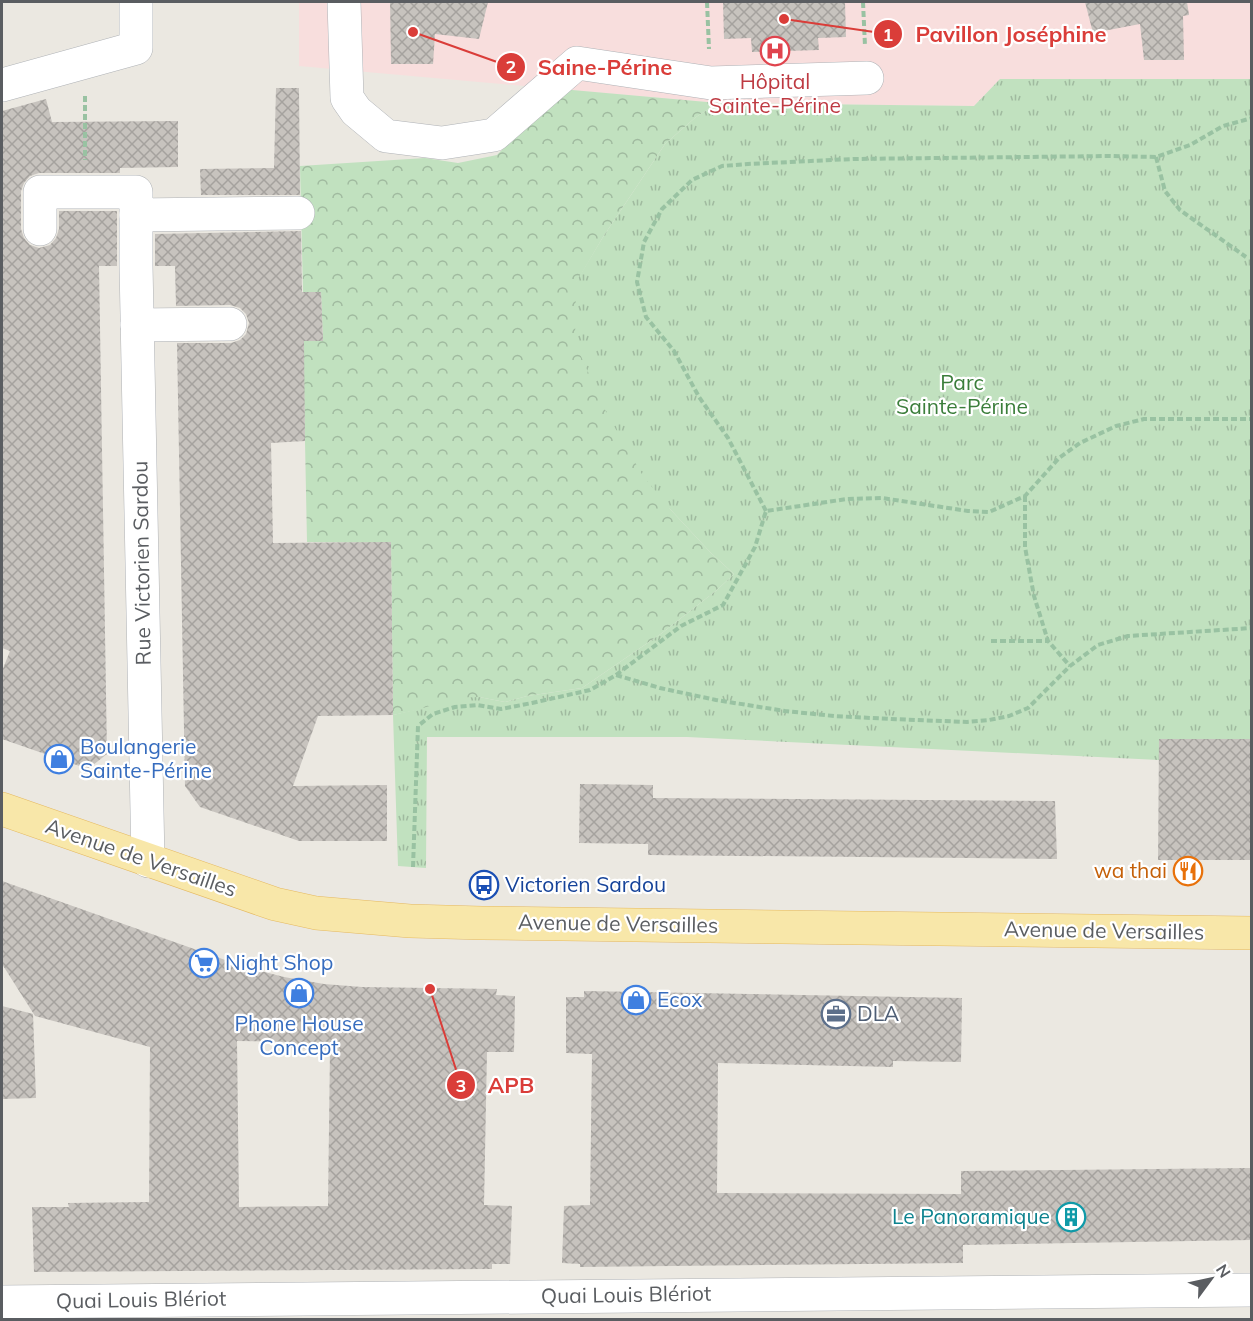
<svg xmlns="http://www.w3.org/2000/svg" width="1253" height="1321" font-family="Mulish,sans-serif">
<defs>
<pattern id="forest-crowns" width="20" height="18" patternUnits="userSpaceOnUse" patternTransform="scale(1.5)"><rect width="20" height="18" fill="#c1e1bf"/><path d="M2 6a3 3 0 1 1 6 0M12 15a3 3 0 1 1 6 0" fill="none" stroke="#a0ba9f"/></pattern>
<pattern id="park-tufts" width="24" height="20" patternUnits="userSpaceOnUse" patternTransform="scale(1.5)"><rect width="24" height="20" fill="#c1e1bf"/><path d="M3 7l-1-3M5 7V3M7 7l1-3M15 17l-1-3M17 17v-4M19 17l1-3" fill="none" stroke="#a0ba9f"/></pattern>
<pattern id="building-cross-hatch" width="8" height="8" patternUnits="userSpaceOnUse" patternTransform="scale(1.5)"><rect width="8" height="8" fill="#c7c3be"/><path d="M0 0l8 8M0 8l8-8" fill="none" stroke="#a5a29e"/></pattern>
</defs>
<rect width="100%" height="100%" fill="#ebe8e1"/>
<!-- medical -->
<path fill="#f8dedd" d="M299,2H1251V79H1000L974,106L718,103L299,66Z"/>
<!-- forest -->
<path fill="url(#forest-crowns)" d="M561,89L718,103L696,117L665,144L603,237L576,283L670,509L711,553L734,574L717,590L662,633L582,688L527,696L505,702L479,697L393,715L391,543L307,542L303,341L323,340L321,292H303L300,166L425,158L458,163L497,155Z"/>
<!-- park -->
<path fill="url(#park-tufts)" d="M1000,79H1251V739H1159V760L687,737H427L426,868L398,866L393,715L423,708L455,698L479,697L505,702L527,696L582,688L662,633L717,590L734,574L711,553L670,509L643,476L607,414L575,343L576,282L603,237L665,144L696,117L718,103L974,106Z"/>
<!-- building -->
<g fill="url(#building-cross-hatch)" fill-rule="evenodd">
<path d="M390,2H488L479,39L435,34L433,64H391Z"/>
<path d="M723,2H845L846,37L818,38L819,50L752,52L751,38L724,39Z"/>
<path d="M1085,2H1187L1189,15L1183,16L1184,60H1144L1140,24L1093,33Z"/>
<path d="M276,88H299L300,195H201L200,169L274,168Z"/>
<path d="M46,99L52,122L178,121V167L120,168V173H39L30,176L24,183L21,191V229L24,238L30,245L39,248L50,245L56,238L59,229V211H117V266H99L107,754L88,769L2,739V671L10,651L2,648V111Z"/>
<path d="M301,231L302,292H321L323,341H304L305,441L271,443L273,543L391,542L393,715L318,716L293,786L387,785V841H299L200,807L185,786L177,343H231L240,340L246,334L249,323L246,314L240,308L230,305L176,306L175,266H155V234Z"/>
<path d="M1159,739H1250V757L1251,756V860H1158Z"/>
<path d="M580,784L653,785V798L1055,801L1057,859L648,855V844L579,843Z"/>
<path d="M2,881L245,967L284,977L324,984L362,987L497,989L496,995L515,996L514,1052H487L484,1205L512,1206L510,1264H492V1269L34,1272L32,1207H69L68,1203L149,1202L150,1047L35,1016L2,964ZM237,1041L288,1042V1048L330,1049L328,1206L239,1207Z"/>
<path d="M584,991L962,998L961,1062L893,1061V1067L718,1063L717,1193L961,1194V1171L1251,1168V1240L963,1245V1263L580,1267V1264L562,1263L564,1206L590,1205L592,1054L566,1053V997H584Z"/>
<path d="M2,1006L33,1014L36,1098L2,1099Z"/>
</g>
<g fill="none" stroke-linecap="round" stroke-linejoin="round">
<!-- minor casing -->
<g stroke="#afb2b6" stroke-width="34">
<g id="minor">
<path d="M344,2L347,98L356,111L386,136L442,143L494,135L577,63L711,83L867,78"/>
<path d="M2,85L136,48V2"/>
<path d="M136,215V265L148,861"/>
<path d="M40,229V192H136V215L298,213"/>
<path d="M137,325L230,324"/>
<path d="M2,1302L1252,1290"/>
</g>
</g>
<!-- major casing -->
<g stroke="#e5b961" stroke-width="34">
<path id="major" d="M2,809L275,904L316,913L410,921L482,923L1252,933"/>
</g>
<!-- path -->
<g stroke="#99c2a2" stroke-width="4" stroke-dasharray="6 3" stroke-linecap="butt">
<path d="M707,2L709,49"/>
<path d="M863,2L865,46"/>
<path d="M85,96V160"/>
<path d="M1156,157L1165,191L1180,210L1246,257"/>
<path d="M1025,496V547L1034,596L1048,641L1070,666"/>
<path d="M766,511L728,438L699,397L674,351L646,317L637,282L644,242L662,209L692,180L722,166L748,164L853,159L1110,156L1156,157L1190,145L1223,126L1252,118"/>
<path d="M991,641H1048"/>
<path d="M616,675L681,626L723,605L755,547L766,511L847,499L882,498L968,511L989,512L1025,496L1059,458L1080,443L1116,426L1144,419H1252"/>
<path d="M413,867L418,726L433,714L455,707L477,705L501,709L532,703L590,690L616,675L660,688L716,700L785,711L834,716L891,719L967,722L989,720L1009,716L1028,708L1070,666L1098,645L1128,636L1252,628"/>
</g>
<!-- minor -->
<use href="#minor" stroke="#fff" stroke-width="33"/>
<!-- major -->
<use href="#major" stroke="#f8e7a9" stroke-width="33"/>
</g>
<!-- icons -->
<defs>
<g id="hospital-ring" transform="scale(1.5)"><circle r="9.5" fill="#fff" stroke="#e0444e" stroke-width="1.5"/><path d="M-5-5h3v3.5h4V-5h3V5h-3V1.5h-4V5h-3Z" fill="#e0444e"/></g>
<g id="shop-ring" transform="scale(1.5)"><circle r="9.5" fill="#fff" stroke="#3f7fe0" stroke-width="1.5"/><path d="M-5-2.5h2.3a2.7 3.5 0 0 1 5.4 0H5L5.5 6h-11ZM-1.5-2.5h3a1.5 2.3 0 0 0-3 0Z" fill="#3f7fe0"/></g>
<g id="restaurant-ring" transform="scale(1.5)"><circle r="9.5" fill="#fff" stroke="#e8710a" stroke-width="1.5"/><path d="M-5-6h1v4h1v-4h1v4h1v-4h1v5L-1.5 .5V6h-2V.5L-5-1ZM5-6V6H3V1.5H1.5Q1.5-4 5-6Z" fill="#e8710a"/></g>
<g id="bus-ring" transform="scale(1.5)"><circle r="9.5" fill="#fff" stroke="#1a4fb4" stroke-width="1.5"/><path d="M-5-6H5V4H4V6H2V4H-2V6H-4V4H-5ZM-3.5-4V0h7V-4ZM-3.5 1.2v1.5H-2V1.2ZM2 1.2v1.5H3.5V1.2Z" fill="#1a4fb4"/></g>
<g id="supermarket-ring" transform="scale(1.5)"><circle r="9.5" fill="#fff" stroke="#3f7fe0" stroke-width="1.5"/><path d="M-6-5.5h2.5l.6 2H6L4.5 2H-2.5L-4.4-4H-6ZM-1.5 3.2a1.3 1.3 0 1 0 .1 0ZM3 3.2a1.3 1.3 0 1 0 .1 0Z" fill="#3f7fe0"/></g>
<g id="office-ring" transform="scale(1.5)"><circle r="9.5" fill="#fff" stroke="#5c6f8a" stroke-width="1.5"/><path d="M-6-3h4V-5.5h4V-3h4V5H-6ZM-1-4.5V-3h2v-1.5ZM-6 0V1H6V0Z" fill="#5c6f8a"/></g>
<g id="building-ring" transform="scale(1.5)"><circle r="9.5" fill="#fff" stroke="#0f9aa8" stroke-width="1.5"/><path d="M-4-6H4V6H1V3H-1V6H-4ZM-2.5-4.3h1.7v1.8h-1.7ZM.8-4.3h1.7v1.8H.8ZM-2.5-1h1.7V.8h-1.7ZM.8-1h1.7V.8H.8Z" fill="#0f9aa8"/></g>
</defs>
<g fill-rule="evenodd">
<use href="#hospital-ring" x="775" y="51"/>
<use href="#shop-ring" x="59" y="759"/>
<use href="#restaurant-ring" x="1188" y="871"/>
<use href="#bus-ring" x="484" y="885"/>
<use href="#supermarket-ring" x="204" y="963"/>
<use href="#shop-ring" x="299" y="993"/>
<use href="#shop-ring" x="636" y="1000"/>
<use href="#office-ring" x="836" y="1014"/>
<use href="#building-ring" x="1071" y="1217"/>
</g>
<g text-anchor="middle" stroke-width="4.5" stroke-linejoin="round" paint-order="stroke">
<!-- health labels -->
<g font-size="21" fill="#be3a42" stroke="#fff">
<text x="775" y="89">Hôpital<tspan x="775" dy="24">Sainte-Périne</tspan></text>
</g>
<!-- park labels -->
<g font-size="21" fill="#3b7e3b" stroke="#fff">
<text x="962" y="390">Parc<tspan x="962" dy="24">Sainte-Périne</tspan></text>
</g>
<!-- street labels -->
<g font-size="21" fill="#5a5d61" stroke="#fff">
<text transform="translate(142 563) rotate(-91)" y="7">Rue Victorien Sardou</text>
<text transform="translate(141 858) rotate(19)" y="7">Avenue de Versailles</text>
<text transform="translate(618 924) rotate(1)" y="7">Avenue de Versailles</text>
<text transform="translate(1104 931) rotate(1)" y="7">Avenue de Versailles</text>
<text transform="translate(626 1295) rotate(-1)" y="7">Quai Louis Blériot</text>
<text transform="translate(141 1300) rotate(-1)" y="7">Quai Louis Blériot</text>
</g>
<!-- shop labels -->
<g font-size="21" fill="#366cbe" stroke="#fff" text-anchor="start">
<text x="80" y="754">Boulangerie<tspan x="80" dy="24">Sainte-Périne</tspan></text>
<text x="225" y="970">Night Shop</text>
<text x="657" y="1007">Ecox</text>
<text x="299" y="1031" text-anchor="middle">Phone House<tspan x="299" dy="24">Concept</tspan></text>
</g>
<!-- food labels -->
<g font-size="21" fill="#c56008" stroke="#fff" text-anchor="end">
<text x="1167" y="878">wa thai</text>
</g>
<!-- transit labels -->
<g font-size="21" fill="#164399" stroke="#fff" text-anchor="start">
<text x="505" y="892">Victorien Sardou</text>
</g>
<!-- service labels -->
<g font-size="21" fill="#4e5e75" stroke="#fff" text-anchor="start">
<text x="857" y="1021">DLA</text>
</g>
<!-- culture labels -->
<g font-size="21" fill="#0d838f" stroke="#fff" text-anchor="end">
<text x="1050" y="1224">Le Panoramique</text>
</g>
</g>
<!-- callouts -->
<path fill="none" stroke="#da3d39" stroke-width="2" d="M784 19L888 34M413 32L511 67M430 989L461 1085"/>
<g fill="#da3d39" stroke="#fff" stroke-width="2">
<circle cx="784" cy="19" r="6"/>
<circle cx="413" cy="32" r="6"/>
<circle cx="430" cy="989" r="6"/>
<circle cx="888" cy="34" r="15"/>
<circle cx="511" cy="67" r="15"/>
<circle cx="461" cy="1085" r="15"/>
</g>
<g font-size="18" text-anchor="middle" font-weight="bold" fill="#fff">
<text x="888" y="41">1</text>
<text x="511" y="73">2</text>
<text x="461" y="1092">3</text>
</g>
<g font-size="22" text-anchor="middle" font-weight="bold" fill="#da3d39" stroke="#fff" stroke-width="4.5" stroke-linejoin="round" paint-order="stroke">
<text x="1011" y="42">Pavillon Joséphine</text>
<text x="605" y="75">Saine-Périne</text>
<text x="511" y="1093">APB</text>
</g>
<!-- border -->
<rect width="1253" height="1321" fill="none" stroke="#5a5d61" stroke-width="6"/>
<!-- north arrow -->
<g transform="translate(1211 1279) rotate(57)" stroke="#ffffff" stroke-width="4.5" paint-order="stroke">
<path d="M0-4.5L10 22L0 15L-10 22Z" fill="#5a5d61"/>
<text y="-9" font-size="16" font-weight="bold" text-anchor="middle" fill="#5a5d61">N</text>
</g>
</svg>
